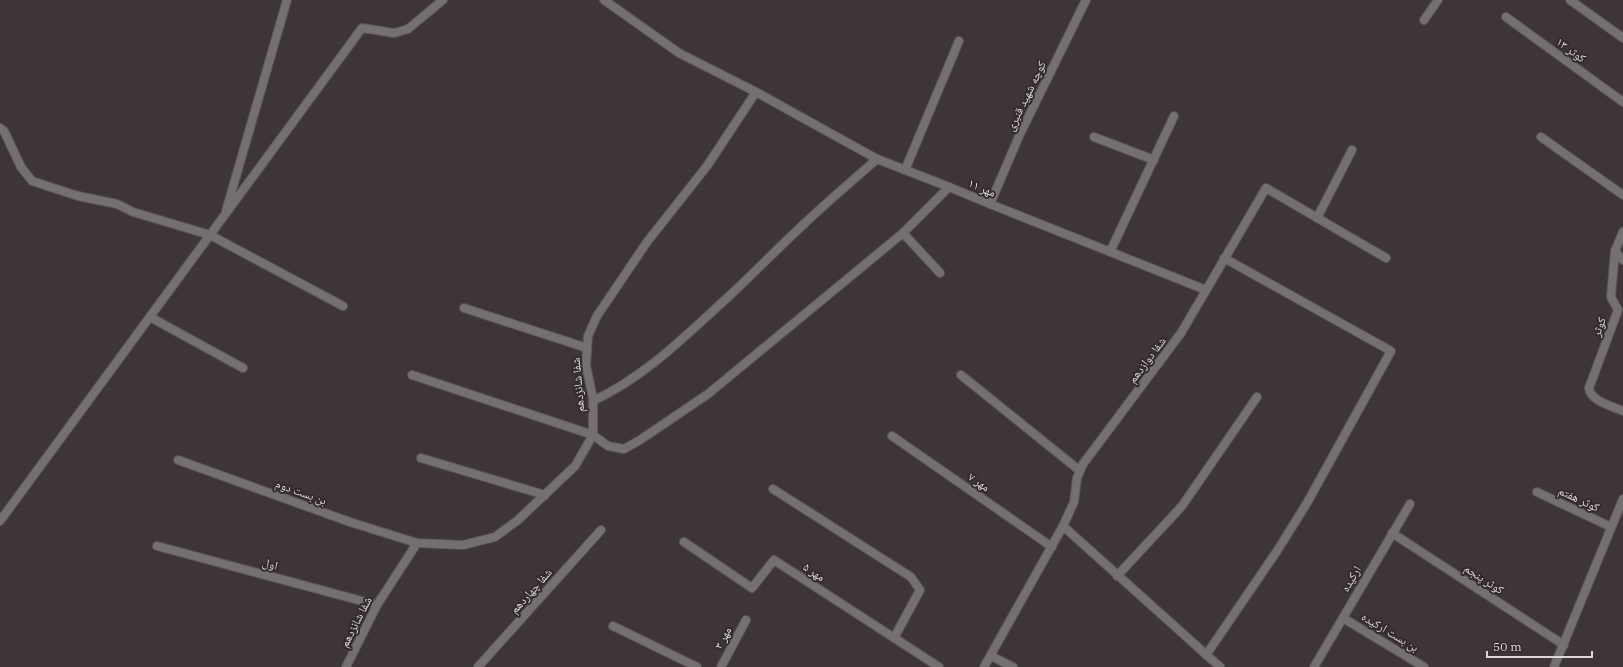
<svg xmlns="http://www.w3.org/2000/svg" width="1623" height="667" font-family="'IBM Plex Serif','Noto Naskh Arabic',serif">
<rect width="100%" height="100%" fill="#3e3537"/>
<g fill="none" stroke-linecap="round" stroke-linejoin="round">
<!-- street casing -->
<g stroke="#5b5254" stroke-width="10">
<g id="street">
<path d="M604,0L679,53L756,92L877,159L949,187L990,204L1206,290"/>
<path d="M1570,0L1623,38"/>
<path d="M1506,17L1623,102"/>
<path d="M1424,20L1438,0"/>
<path d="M0,128L4,131L21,167L32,181L78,196L117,204L133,212L210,235L343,306"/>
<path d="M1094,137L1154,160"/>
<path d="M1541,137L1623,195"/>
<path d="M905,170L959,41"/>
<path d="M990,204L1020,134L1086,0"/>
<path d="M226,211L287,0"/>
<path d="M1317,218L1352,150"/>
<path d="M1623,232L1615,251L1611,297L1618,310L1589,388C1590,401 1612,406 1623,411"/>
<path d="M903,233L940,273"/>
<path d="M1615,251L1623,260"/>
<path d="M1110,252L1174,116"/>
<path d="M464,308L587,348"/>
<path d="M150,317L243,368"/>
<path d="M412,375L593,435L608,446L624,449L640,440L708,394L903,233L949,187"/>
<path d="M961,375L1079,470"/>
<path d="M593,401C646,376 684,337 727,298C753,274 778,248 804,224C827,202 852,181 877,159"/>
<path d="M892,436L1052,547"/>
<path d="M421,458L545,495"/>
<path d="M178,460L350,522L417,543L463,545L495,537L518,520L575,466L593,435V398L586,366L588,336L597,316L647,242L707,166L756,92"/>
<path d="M773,489L911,577L920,590L894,638"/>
<path d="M1537,492L1611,527"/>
<path d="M0,521L362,28L394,33L408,29L443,0"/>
<path d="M1063,526L1220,667"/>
<path d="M1392,533L1564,645"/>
<path d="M684,542L752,588L774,560L939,667"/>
<path d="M157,546L377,605"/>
<path d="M1117,576L1182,506L1257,397"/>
<path d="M1343,618L1424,667"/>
<path d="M613,626L697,667"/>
<path d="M1206,655L1277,551L1307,503L1391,351L1224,258"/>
<path d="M991,656L1013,667"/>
<path d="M346,667L377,605L417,543"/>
<path d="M478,667L601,530"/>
<path d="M721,667L746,620"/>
<path d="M984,667L1063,526L1074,502L1077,478L1083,464L1181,333L1266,188L1386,258"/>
<path d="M1314,667L1410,504"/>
<path d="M1554,667L1623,499"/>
</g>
</g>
<!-- street -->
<use href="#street" stroke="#747071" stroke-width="8"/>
</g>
<g text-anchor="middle" stroke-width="4" stroke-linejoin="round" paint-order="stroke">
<!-- street labels -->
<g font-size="12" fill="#ddd7d8" stroke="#332b2c">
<text transform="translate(1571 50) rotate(36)" y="4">کوثر ۱۳</text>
<text transform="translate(1026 96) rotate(-64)" y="4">کوچه شهید قنبری</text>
<text transform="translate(982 188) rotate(23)" y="4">مهر ۱۱</text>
<text transform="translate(1599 327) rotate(-70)" y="4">کوثر</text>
<text transform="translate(1147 360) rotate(-53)" y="4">شفا دوازدهم</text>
<text transform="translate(578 385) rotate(-95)" y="4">شفا شانزدهم</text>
<text transform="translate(979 482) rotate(35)" y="4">مهر ۷</text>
<text transform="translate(301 492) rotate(20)" y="4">بن بست دوم</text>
<text transform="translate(1579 499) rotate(25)" y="4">کوثر هفتم</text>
<text transform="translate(270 564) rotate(15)" y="4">اول</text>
<text transform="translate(814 572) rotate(33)" y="4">مهر ۵</text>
<text transform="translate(1351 579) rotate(-60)" y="4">ارکیده</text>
<text transform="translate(1484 579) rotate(33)" y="4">کوثر پنجم</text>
<text transform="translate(531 591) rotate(-48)" y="4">شفا چهاردهم</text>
<text transform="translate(356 622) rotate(-63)" y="4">شفا شانزدهم</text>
<text transform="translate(1390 632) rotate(31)" y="4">بن بست ارکیده</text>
<text transform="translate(723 638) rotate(-63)" y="4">مهر ۳</text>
</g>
</g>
<!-- scale -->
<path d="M1487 651v6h105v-6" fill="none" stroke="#ddd7d8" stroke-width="2"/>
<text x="1493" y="651" font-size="12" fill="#ddd7d8" stroke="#332b2c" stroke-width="3" paint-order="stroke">50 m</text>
</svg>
